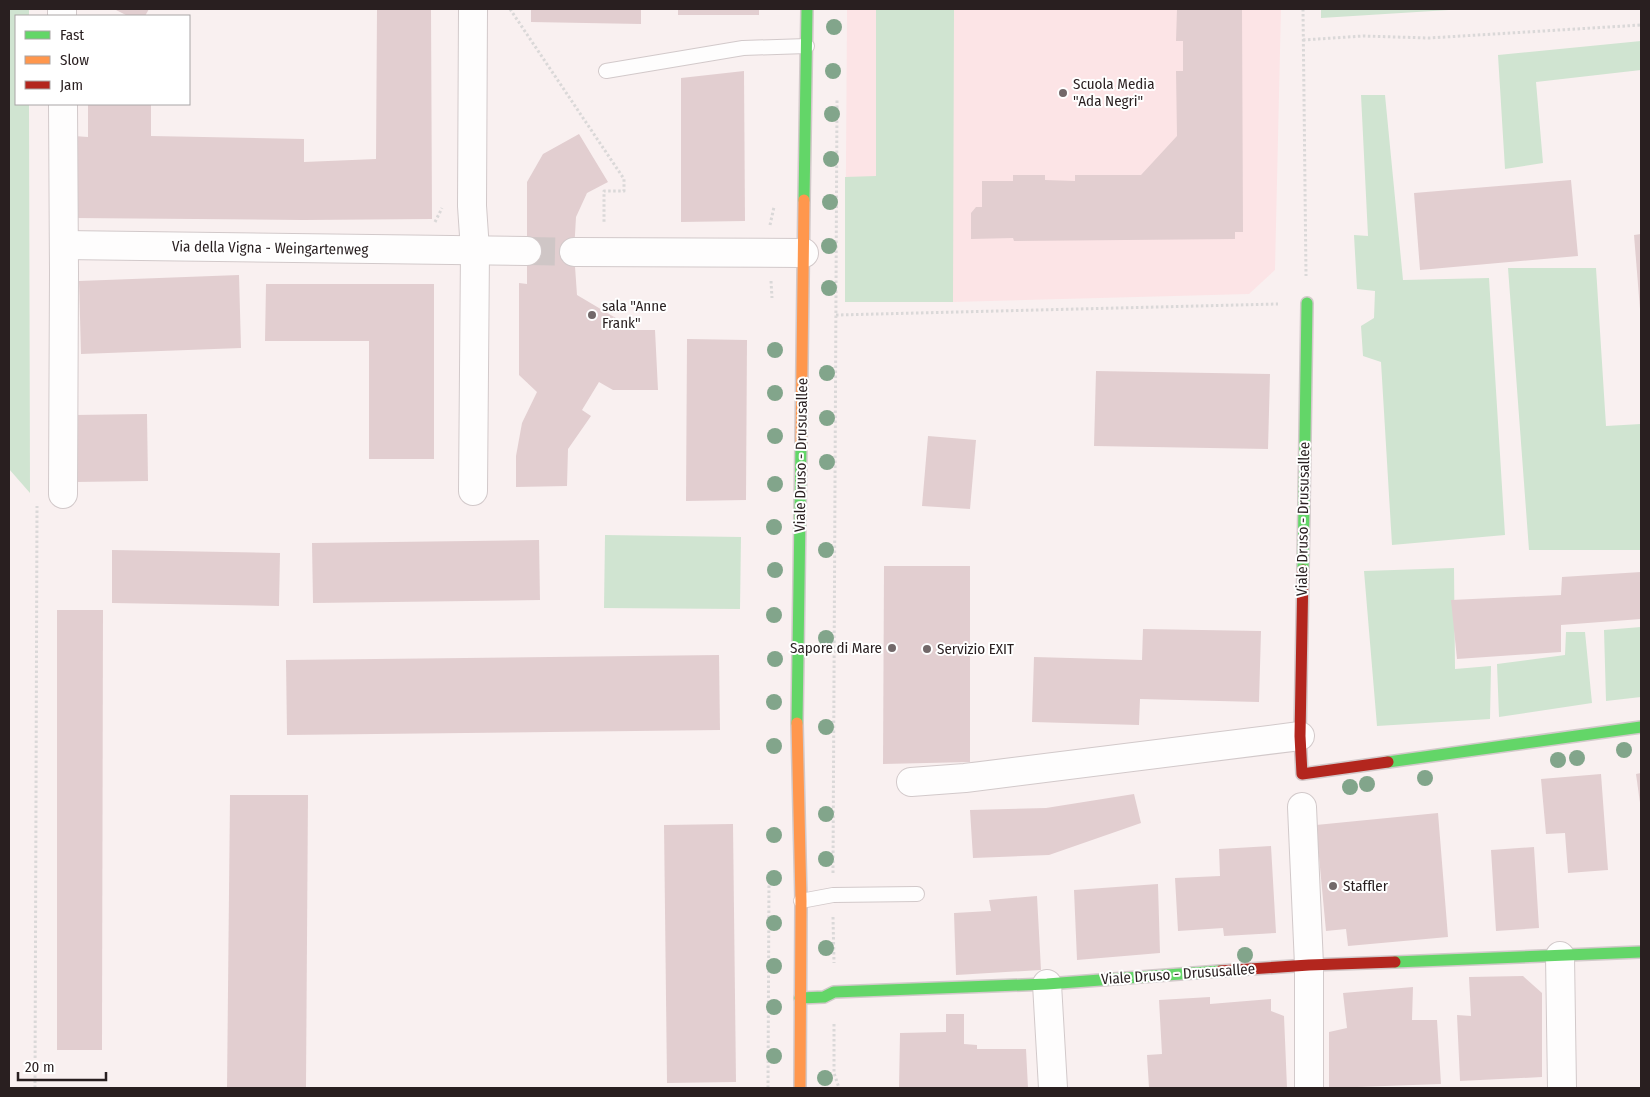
<svg xmlns="http://www.w3.org/2000/svg" width="1650" height="1097" font-family="'Fira Sans Condensed',sans-serif">
<rect width="100%" height="100%" fill="#f9f0f0"/>
<!-- built -->
<path fill="#fce4e6" d="M847,9H1281L1275,270L1249,294L953,302H845Z"/>
<!-- green -->
<g fill="#d0e4d1">
<path d="M9,9H29V16H16V104H29L30,493L9,469Z"/>
<path d="M876,9H954L953,302H845V177L876,176Z"/>
<path d="M1321,9H1465L1321,18Z"/>
<path d="M1641,41V70L1536,82L1543,163L1505,169L1498,55Z"/>
<path d="M1361,95H1385L1403,280L1489,278L1505,535L1392,545L1381,362L1363,356L1361,326L1374,318L1375,291L1357,289L1354,235L1368,236Z"/>
<path d="M1508,268H1596L1606,426L1641,424V550H1529Z"/>
<path d="M605,535L741,537L740,609L604,608Z"/>
<path d="M1454,568L1455,669L1491,666L1490,719L1377,726L1364,571Z"/>
<path d="M1641,627V697L1606,701L1604,630Z"/>
<path d="M1566,632H1585L1592,703L1499,717L1497,664L1565,655Z"/>
</g>
<!-- building -->
<g fill="#e2ced0">
<path d="M114,9H149L145,16H128Z"/>
<path d="M377,9H431L432,219L303,220L74,218V136L88,137V104H151V136L304,139V162L376,159Z"/>
<path d="M531,9H641V24L531,22Z"/>
<rect x="678" y="9" width="81" height="6"/>
<path d="M1177,9H1242L1243,232H1235V239L1014,241L1013,238L971,239V213L976,207H982V181H1013V175H1045V180L1075,181V175H1141L1177,136L1176,71H1183V41H1176Z"/>
<path d="M744,71L745,221L681,222V78Z"/>
<path d="M579,134L608,182L587,193L576,217L574,252L577,295L636,330H655L658,390H613L599,382L582,410L591,416L568,449L567,486L516,487V456L522,423L537,392L519,375V283L527,284V182L543,154Z"/>
<path d="M1571,180L1578,256L1420,270L1414,193Z"/>
<path d="M1641,234V309H1640L1634,235Z"/>
<path d="M239,275L241,348L81,354L79,281Z"/>
<path d="M266,284H434V459H369V341H265Z"/>
<path d="M687,339L747,340L746,500L686,501Z"/>
<path d="M1096,371L1270,374L1268,449L1094,446Z"/>
<path d="M147,414L148,481L75,482L74,415Z"/>
<path d="M928,436L976,440L970,509L922,506Z"/>
<path d="M539,540L540,600L313,603L312,543Z"/>
<path d="M112,550L280,553L279,606L112,603Z"/>
<path d="M884,566H970V762L883,764Z"/>
<path d="M1641,572V619L1561,625V652L1457,659L1451,600L1561,595L1562,577Z"/>
<path d="M57,610H103L102,1050H57Z"/>
<path d="M1143,629L1261,631L1259,702L1140,699L1139,725L1032,722L1034,657L1142,660Z"/>
<path d="M719,655L720,730L287,735L286,660Z"/>
<path d="M1641,773V803H1640L1636,774Z"/>
<path d="M1601,774L1608,870L1568,873L1565,833L1546,834L1541,779Z"/>
<path d="M1134,794L1141,823L1049,855L973,858L970,810L1046,808Z"/>
<path d="M230,795H308L306,1088H227Z"/>
<path d="M1438,813L1448,937L1348,946L1346,929L1326,931L1316,825Z"/>
<path d="M733,824L736,1082L667,1083L664,825Z"/>
<path d="M1271,846L1276,933L1224,936L1223,928L1178,931L1175,878L1220,876L1219,849Z"/>
<path d="M1534,847L1539,928L1496,931L1491,850Z"/>
<path d="M1158,884L1160,953L1077,960L1074,890Z"/>
<path d="M1037,896L1041,970L956,975L954,913L991,911L989,900Z"/>
<path d="M1523,976L1542,993V1077L1460,1081L1457,1015L1471,1016L1469,977Z"/>
<path d="M1413,987L1412,1020H1437L1441,1084L1329,1088V1032L1347,1028L1343,993Z"/>
<path d="M1210,997V1004L1271,999V1011L1284,1016L1287,1088H1149L1147,1055L1162,1054L1159,1000Z"/>
<path d="M946,1014H964V1044L977,1045V1049H1026L1028,1088H899L900,1033L946,1032Z"/>
</g>
<g fill="none" stroke-linecap="round" stroke-linejoin="round">
<!-- street-tunnel -->
<path stroke="#cfc6c6" stroke-width="28" stroke-dasharray="28 14" stroke-linecap="butt" d="M527,251L574,252"/>
<!-- lane casing -->
<g stroke="#d2c9ca" stroke-width="16">
<g id="lane">
<path d="M606,71L743,48L807,46"/>
<path d="M801,901L833,895L917,894"/>
</g>
</g>
<!-- street casing -->
<g stroke="#d2c9ca" stroke-width="30">
<g id="street">
<path d="M62,9V16"/>
<path d="M63,104L64,272L63,494"/>
<path d="M64,245L527,251"/>
<path d="M574,252L804,253"/>
<path d="M473,491L475,250L472,206L473,9"/>
<path d="M911,782L965,778L1300,736"/>
<path d="M1302,807L1309,965V1088"/>
<path d="M1560,956L1562,1088"/>
<path d="M1047,984L1053,1088"/>
</g>
</g>
<!-- fast casing -->
<g stroke="#d2c9ca" stroke-width="14">
<g id="fast">
<path d="M804,200L807,9"/>
<path d="M1303,570L1307,303"/>
<path d="M797,723L801,443"/>
<path d="M1388,762L1641,727"/>
<path d="M1395,962L1641,952"/>
<path d="M800,998L824,997L834,992L1047,984L1220,971"/>
</g>
</g>
<!-- slow casing -->
<g stroke="#d2c9ca" stroke-width="14">
<g id="slow">
<path d="M801,443L804,200"/>
<path d="M797,723L801,901L800,1088"/>
</g>
</g>
<!-- jam casing -->
<g stroke="#d2c9ca" stroke-width="14">
<g id="jam">
<path d="M1303,570L1300,736L1302,774L1388,762"/>
<path d="M1220,971L1309,965L1395,962"/>
</g>
</g>
<!-- path -->
<g stroke="#dad8d8" stroke-width="3" stroke-dasharray="2.5 2.5" stroke-linecap="butt">
<path d="M510,9L624,179V191H604V224"/>
<path d="M1303,9L1306,276"/>
<path d="M1303,40L1363,36L1429,38L1641,25"/>
<path d="M435,222L442,208"/>
<path d="M770,225L774,207"/>
<path d="M771,281L772,298"/>
<path d="M836,315L1278,304"/>
<path d="M833,873L837,99"/>
<path d="M833,917L834,963"/>
<path d="M834,1024V1073L839,1088"/>
<path d="M35,1088L37,506"/>
<path d="M768,1088L769,876"/>
</g>
<!-- lane -->
<use href="#lane" stroke="#fefdfd" stroke-width="14"/>
<!-- street -->
<use href="#street" stroke="#fefdfd" stroke-width="28"/>
<!-- fast -->
<use href="#fast" stroke="#63d668" stroke-width="11"/>
<!-- slow -->
<use href="#slow" stroke="#ff974d" stroke-width="11"/>
<!-- jam -->
<use href="#jam" stroke="#b3261e" stroke-width="11"/>
</g>
<!-- trees -->
<g fill="#82a58b">
<circle cx="834" cy="27" r="8"/>
<circle cx="833" cy="71" r="8"/>
<circle cx="832" cy="114" r="8"/>
<circle cx="831" cy="159" r="8"/>
<circle cx="830" cy="202" r="8"/>
<circle cx="829" cy="246" r="8"/>
<circle cx="829" cy="288" r="8"/>
<circle cx="775" cy="350" r="8"/>
<circle cx="827" cy="373" r="8"/>
<circle cx="775" cy="393" r="8"/>
<circle cx="827" cy="418" r="8"/>
<circle cx="775" cy="436" r="8"/>
<circle cx="827" cy="462" r="8"/>
<circle cx="775" cy="484" r="8"/>
<circle cx="774" cy="527" r="8"/>
<circle cx="826" cy="550" r="8"/>
<circle cx="775" cy="570" r="8"/>
<circle cx="774" cy="615" r="8"/>
<circle cx="826" cy="638" r="8"/>
<circle cx="775" cy="659" r="8"/>
<circle cx="774" cy="702" r="8"/>
<circle cx="826" cy="727" r="8"/>
<circle cx="774" cy="746" r="8"/>
<circle cx="1624" cy="750" r="8"/>
<circle cx="1577" cy="758" r="8"/>
<circle cx="1558" cy="760" r="8"/>
<circle cx="1425" cy="778" r="8"/>
<circle cx="1367" cy="784" r="8"/>
<circle cx="1350" cy="787" r="8"/>
<circle cx="826" cy="814" r="8"/>
<circle cx="774" cy="835" r="8"/>
<circle cx="826" cy="859" r="8"/>
<circle cx="774" cy="878" r="8"/>
<circle cx="774" cy="923" r="8"/>
<circle cx="826" cy="948" r="8"/>
<circle cx="1245" cy="955" r="8"/>
<circle cx="774" cy="966" r="8"/>
<circle cx="774" cy="1007" r="8"/>
<circle cx="774" cy="1056" r="8"/>
<circle cx="825" cy="1078" r="8"/>
</g>
<!-- markers -->
<g fill="#726869" stroke="#fff" stroke-width="2">
<circle cx="1063" cy="93" r="5"/>
<circle cx="592" cy="315" r="5"/>
<circle cx="892" cy="648" r="5"/>
<circle cx="927" cy="649" r="5"/>
<circle cx="1333" cy="886" r="5"/>
</g>
<g text-anchor="middle" stroke-width="4" stroke-linejoin="round" paint-order="stroke">
<!-- poi labels -->
<g font-size="15" fill="#291f20" stroke="#fff" text-anchor="start">
<text x="1073" y="89">Scuola Media<tspan x="1073" dy="17">"Ada Negri"</tspan></text>
<text x="602" y="311">sala "Anne<tspan x="602" dy="17">Frank"</tspan></text>
<text x="882" y="653" text-anchor="end">Sapore di Mare</text>
<text x="937" y="654">Servizio EXIT</text>
<text x="1343" y="891">Staffler</text>
</g>
<!-- street labels -->
<g font-size="15" fill="#291f20" stroke="#fff">
<text transform="translate(270 248) rotate(1)" y="5">Via della Vigna - Weingartenweg</text>
<text transform="translate(801 455) rotate(-89)" y="5">Viale Druso - Drususallee</text>
<text transform="translate(1303 519) rotate(-89)" y="5">Viale Druso - Drususallee</text>
<text transform="translate(1178 974) rotate(-4)" y="5">Viale Druso - Drususallee</text>
</g>
</g>
<!-- border -->
<rect width="1650" height="1097" fill="none" stroke="#291f20" stroke-width="20"/>
<!-- legend -->
<rect x="15" y="15" width="175" height="90" fill="#ffffff" stroke="#a9a5a6"/>
<rect x="25" y="31" width="25" height="8" fill="#63d668" stroke="#a9a5a6"/>
<text x="60" y="40" font-size="15" fill="#291f20">Fast</text>
<rect x="25" y="56" width="25" height="8" fill="#ff974d" stroke="#a9a5a6"/>
<text x="60" y="65" font-size="15" fill="#291f20">Slow</text>
<rect x="25" y="81" width="25" height="8" fill="#b3261e" stroke="#a9a5a6"/>
<text x="60" y="90" font-size="15" fill="#291f20">Jam</text>
<!-- scale -->
<path d="M18 1072v8h88v-8" fill="none" stroke="#291f20" stroke-width="2.5"/>
<text x="25" y="1072" font-size="15" fill="#291f20" stroke="#ffffff" stroke-width="4" paint-order="stroke">20 m</text>
</svg>
